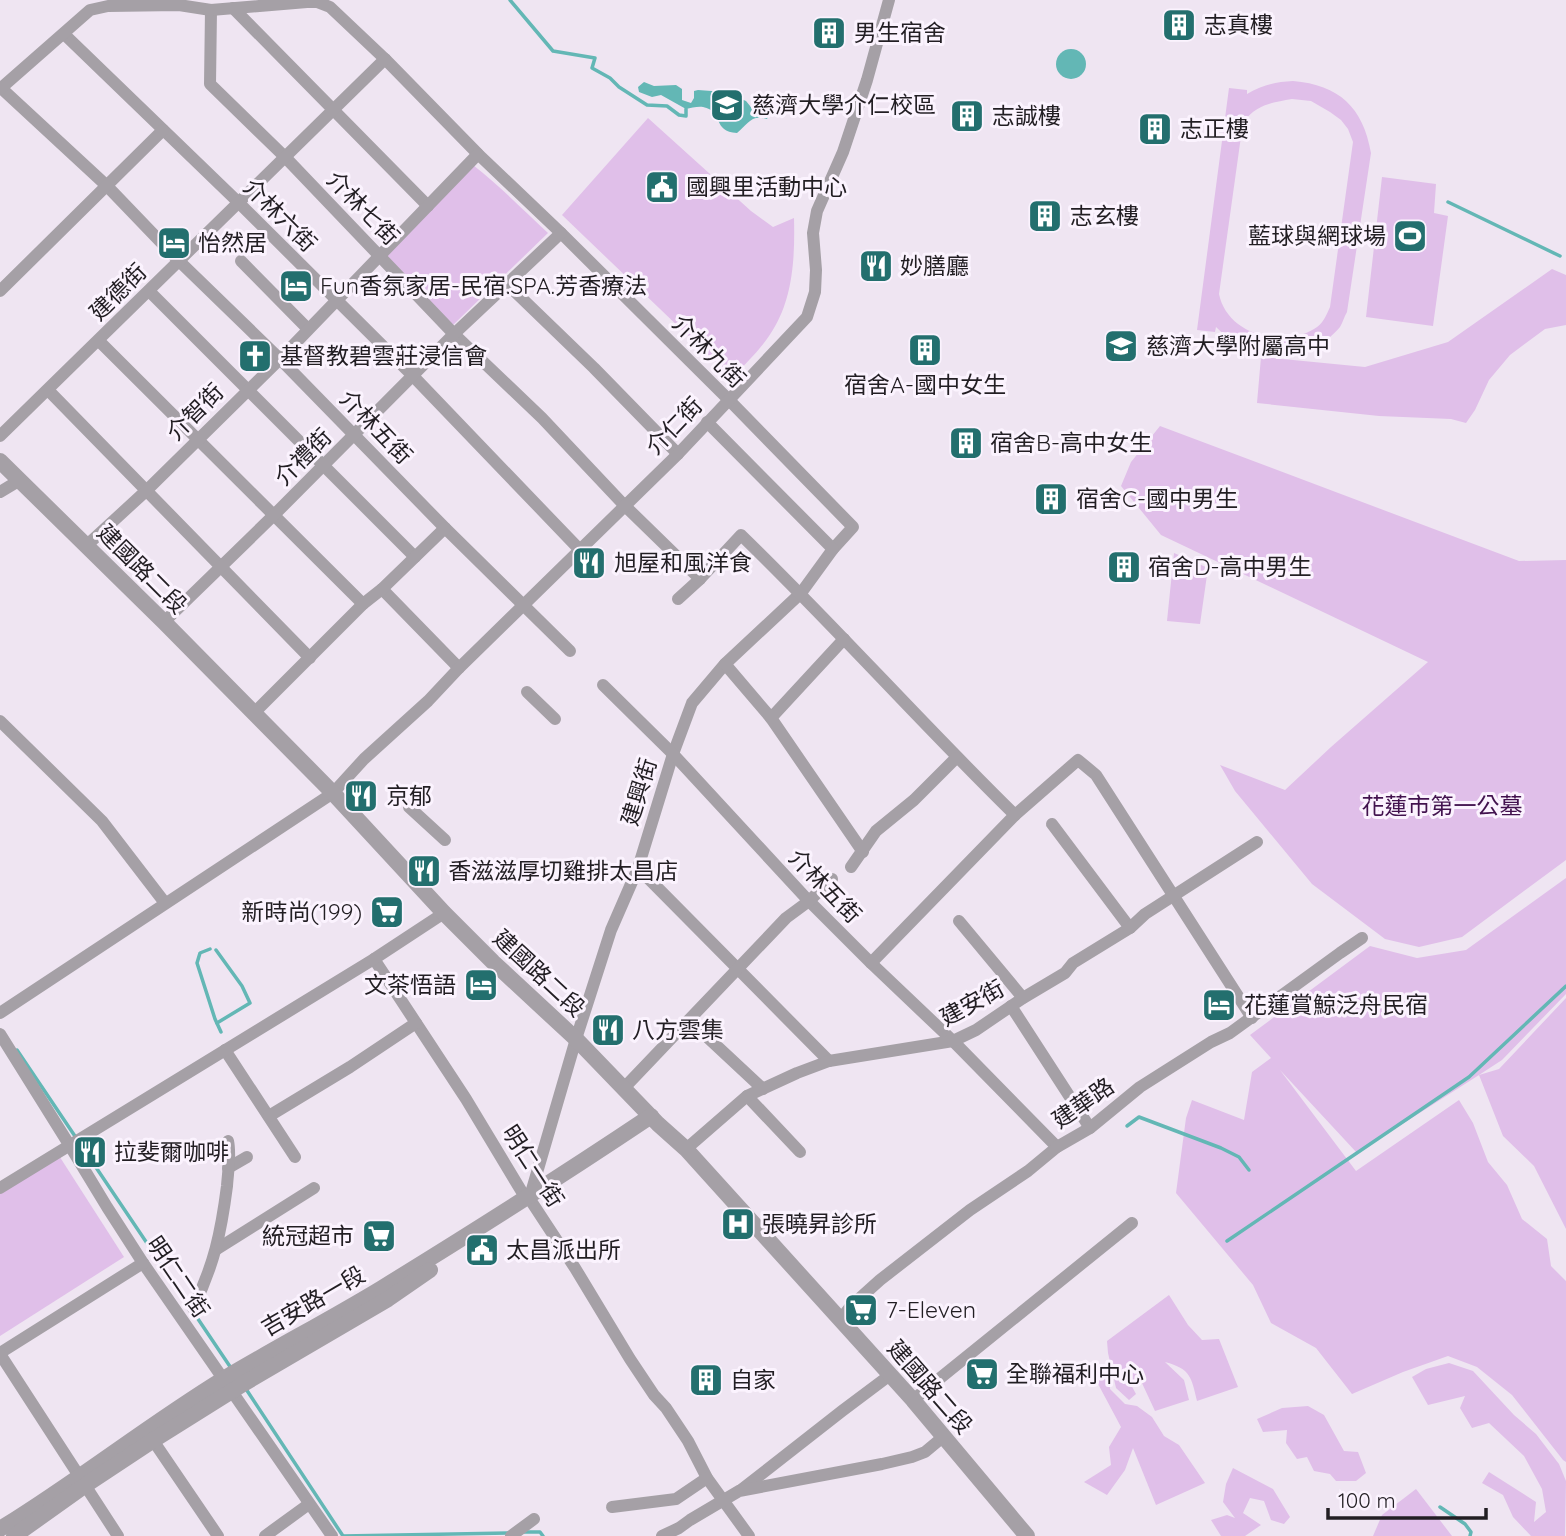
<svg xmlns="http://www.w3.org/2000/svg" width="1566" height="1536" font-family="Quicksand,'Noto Sans TC',sans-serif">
<rect width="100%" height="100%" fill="#efe5f2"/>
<!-- green -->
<g fill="#e0bfe9" fill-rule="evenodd">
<path d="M1293,81C1339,85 1363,107 1371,153L1347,312C1344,317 1343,322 1340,327C1337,331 1333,334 1329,338C1295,367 1245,357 1216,327L1215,332L1197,330L1229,88L1247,90V94C1262,85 1275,82 1293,81ZM1292,99L1311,101L1330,112L1341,120L1348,129L1353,142L1330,307C1326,316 1323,324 1314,329C1281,349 1227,334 1219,294L1243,122C1258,104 1270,103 1292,99Z"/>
<path d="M648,118L751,211L773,227L794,218C795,259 793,302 769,336C759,351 744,365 732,378L562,215Z"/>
<path d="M473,165C500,186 523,210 548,233L453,325L385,256Z"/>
<path d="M1382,177L1436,184L1434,213L1448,216L1433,326L1366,317Z"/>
<path d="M1552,269L1566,275V325L1545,329L1510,355L1489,380L1475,410L1466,423L1451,419L1379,416L1257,403L1261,357L1365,367L1448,342Z"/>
<path d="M1160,426L1519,561L1566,560V860L1462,937L1419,947L1385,939L1312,884L1235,791L1220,765L1285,790L1331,747L1428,662L1161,535L1121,486L1131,462Z"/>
<path d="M1174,553L1208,568L1200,624L1167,621Z"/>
<path d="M1566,878V994L1502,1060L1479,1075L1499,1069L1566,998V1229L1534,1166L1503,1136L1479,1075L1357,1153L1280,1070L1356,1171L1459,1100L1473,1123L1488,1162L1507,1185L1522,1219L1547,1239L1551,1266L1566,1281V1462L1563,1460L1512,1395L1477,1367L1448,1356L1403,1372L1352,1394L1316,1348L1271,1323L1253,1285L1176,1193L1186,1118L1192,1100L1244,1120L1252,1072L1271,1058L1250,1035L1370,946L1417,958L1466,950Z"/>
<path d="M56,1151L124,1257L0,1336V1186Z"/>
<path d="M1169,1295L1188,1325L1202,1340L1219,1339L1238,1387L1197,1401C1191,1377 1191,1369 1165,1362L1184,1380L1189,1400L1155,1411L1141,1381H1129L1136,1394L1129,1400L1116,1388L1108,1353L1107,1341Z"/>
<path d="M1095,1362L1109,1376L1110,1389L1125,1404L1137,1406L1152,1417L1164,1436L1179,1445L1205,1483L1156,1505L1133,1448L1125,1470L1107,1495L1084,1482L1111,1465L1109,1447L1121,1427L1089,1367Z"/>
<path d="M1449,1363L1473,1371L1514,1415L1536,1434L1559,1464L1566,1481L1565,1536H1531L1513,1517L1503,1495L1482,1483L1489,1472L1536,1502L1534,1522L1546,1512L1542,1489L1524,1456L1489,1423L1472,1428L1460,1408L1465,1396L1428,1405L1412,1377L1426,1369Z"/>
<path d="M1308,1406L1324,1415L1344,1451L1358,1452L1366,1473L1356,1481H1336L1330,1474L1314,1471L1307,1457L1297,1459L1286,1443L1287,1430L1263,1432L1257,1419L1282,1408Z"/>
<path d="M1233,1468L1273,1489L1290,1517L1284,1524L1271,1520L1264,1501L1250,1498L1243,1513L1261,1525L1245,1536H1221L1211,1520L1227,1515L1235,1518L1223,1502L1226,1484Z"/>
<path d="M1416,1489L1452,1536H1373L1382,1515Z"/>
</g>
<!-- water -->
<g fill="#63b7b5">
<circle cx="1071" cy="64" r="15"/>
<path d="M644,82L654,86L676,85L682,89V100L691,103L694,98V91L698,90L725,92L746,101L755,112L768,117L767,119C751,114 748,124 737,133C712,132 724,111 703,107C698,106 691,108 686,109L661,95L652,97L639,92L638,87Z"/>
</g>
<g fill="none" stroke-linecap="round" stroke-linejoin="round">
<!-- stream -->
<g stroke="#63b7b5" stroke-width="3.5">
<path d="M510,0L553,51L595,58L592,68L610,78L619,87L647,105L667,106L679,115L686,116V109"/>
<path d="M1448,202L1560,256"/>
<path d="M210,949L200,953L197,963L215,1019L221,1032"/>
<path d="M216,950L242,986L250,1003L217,1023"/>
<path d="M17,1050L231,1368"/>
<path d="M1127,1126L1139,1117L1221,1148L1239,1157L1249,1170"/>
<path d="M1227,1241L1469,1077L1566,986"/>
<path d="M246,1389L343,1536"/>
<path d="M1440,1507L1465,1524L1471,1532L1470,1536"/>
<path d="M523,1532H540L543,1536"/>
<path d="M343,1536L508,1533"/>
</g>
<!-- minor -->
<g stroke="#a5a0a6" stroke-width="12">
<path d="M233,8L428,206"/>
<path d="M211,10L210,84L285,157L454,334L542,418L624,505L700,579"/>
<path d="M64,34L238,202L413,376L580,550"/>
<path d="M1,88L107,186L178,260L280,359L445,528L570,651"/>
<path d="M0,89L90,10L108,6L179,5L211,10L307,2H317L330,7L385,59L478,154L561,233L728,399L853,527L833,549L801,593L725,664L692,703L673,754L638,868L611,930L576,1039L531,1193"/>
<path d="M241,261L307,328"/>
<path d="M508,285L594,368L678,454"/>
<path d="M0,291L163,130"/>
<path d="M149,291L415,557"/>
<path d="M99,341L363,604"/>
<path d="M48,390L310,658"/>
<path d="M707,422L833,549"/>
<path d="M0,436L385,59"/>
<path d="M0,492L20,480"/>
<path d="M86,546L147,490L280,359L478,154"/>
<path d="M382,589L459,668"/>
<path d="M678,599L700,579L741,535C835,626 921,723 1015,815"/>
<path d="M164,622L274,515L454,334L561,233"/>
<path d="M725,664L771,718L863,852"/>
<path d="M603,685L673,754L806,898L871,963L953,1041L1057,1147"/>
<path d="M527,692L555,719"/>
<path d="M253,714L363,604L382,589L445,528"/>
<path d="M771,718L844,639"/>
<path d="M0,721L102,821L165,903"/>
<path d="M409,807L445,840"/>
<path d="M1052,824L1130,928"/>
<path d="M851,867L876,831L914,800L956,758"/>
<path d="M638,868L829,1061"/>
<path d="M959,921L1023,998"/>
<path d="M374,959L466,1099L525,1197L531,1201L575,1268L630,1359L654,1395L666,1408L688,1441L707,1478L749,1536"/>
<path d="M871,963L1015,815L1078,760L1096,775L1252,1018"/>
<path d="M1011,1006L1090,1128"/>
<path d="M0,1013L333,793L364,759L428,701L459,668L678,454L807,317L815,292L816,270L813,233L817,211L843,152L867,80L889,0"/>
<path d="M689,1020L763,1089"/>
<path d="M0,1034L70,1146L107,1207L143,1263L332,1536"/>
<path d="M225,1050L295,1157"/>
<path d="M624,1088L786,918L809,901L832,879"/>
<path d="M747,1096L800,1152"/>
<path d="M269,1116L350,1067L416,1023"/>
<path d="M686,1149L747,1096L797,1073L829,1061L953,1041L976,1030L1023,998L1065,973L1073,963L1130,928L1145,914L1257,842"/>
<path d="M228,1168L247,1157"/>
<path d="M0,1188L374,959L444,913"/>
<path d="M217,1249L314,1188"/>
<path d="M193,1308C214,1265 221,1233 227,1186C228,1171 231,1155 228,1141"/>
<path d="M841,1319L850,1307L880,1280L970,1210L1028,1171L1057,1147L1090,1128L1140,1087L1211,1042L1230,1033L1340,953L1362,938"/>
<path d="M0,1353L143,1263"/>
<path d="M0,1354L118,1536"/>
<path d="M913,1400L1132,1223"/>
<path d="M148,1433L218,1536"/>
<path d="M741,1490L842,1411L890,1375"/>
<path d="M612,1507L676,1499L707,1478"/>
<path d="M265,1536L309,1504"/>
<path d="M511,1536L534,1519"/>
<path d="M662,1536L679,1528L690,1520L739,1491L882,1464L912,1457L925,1452L943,1437"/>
</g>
<!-- tertiary -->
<g stroke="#a5a0a6" stroke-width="16">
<path d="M0,461L164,622L333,793L444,913L493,962L576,1039L658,1124L686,1149L913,1400L1027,1536"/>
<path d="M0,1529C77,1482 148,1425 225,1378C277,1347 331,1319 382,1288C473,1232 563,1175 651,1116"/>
<path d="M14,1536L87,1484L152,1441L243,1384L388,1299L430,1270"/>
</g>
</g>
<!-- icons -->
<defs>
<g id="building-square" transform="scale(1.75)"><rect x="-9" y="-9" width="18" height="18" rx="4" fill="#236f6e" stroke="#fbf3fe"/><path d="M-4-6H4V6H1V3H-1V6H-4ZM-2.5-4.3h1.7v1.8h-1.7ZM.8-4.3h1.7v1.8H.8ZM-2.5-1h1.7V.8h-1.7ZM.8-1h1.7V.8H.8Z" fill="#fff"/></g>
<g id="university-square" transform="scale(1.75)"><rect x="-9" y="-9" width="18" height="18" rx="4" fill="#236f6e" stroke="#fbf3fe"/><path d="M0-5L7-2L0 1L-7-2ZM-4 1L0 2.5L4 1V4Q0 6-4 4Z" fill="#fff"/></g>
<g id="civic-square" transform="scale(1.75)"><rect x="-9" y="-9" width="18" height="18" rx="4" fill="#236f6e" stroke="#fbf3fe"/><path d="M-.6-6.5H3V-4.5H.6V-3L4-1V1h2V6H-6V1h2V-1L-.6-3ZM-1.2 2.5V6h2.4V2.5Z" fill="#fff"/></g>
<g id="stadium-square" transform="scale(1.75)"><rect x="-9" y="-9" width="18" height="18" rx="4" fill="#236f6e" stroke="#fbf3fe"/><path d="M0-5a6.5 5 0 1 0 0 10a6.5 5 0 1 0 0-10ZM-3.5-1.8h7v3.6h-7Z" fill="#fff"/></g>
<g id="hotel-square" transform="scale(1.75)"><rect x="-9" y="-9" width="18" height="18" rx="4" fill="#236f6e" stroke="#fbf3fe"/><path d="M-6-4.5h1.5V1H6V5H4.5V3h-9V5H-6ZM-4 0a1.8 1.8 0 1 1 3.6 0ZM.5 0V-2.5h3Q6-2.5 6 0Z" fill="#fff"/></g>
<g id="restaurant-square" transform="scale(1.75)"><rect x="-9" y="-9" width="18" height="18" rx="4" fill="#236f6e" stroke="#fbf3fe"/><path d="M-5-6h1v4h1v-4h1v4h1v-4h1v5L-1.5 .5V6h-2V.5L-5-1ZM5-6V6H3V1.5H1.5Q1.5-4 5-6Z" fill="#fff"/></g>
<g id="school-square" transform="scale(1.75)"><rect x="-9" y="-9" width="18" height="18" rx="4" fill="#236f6e" stroke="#fbf3fe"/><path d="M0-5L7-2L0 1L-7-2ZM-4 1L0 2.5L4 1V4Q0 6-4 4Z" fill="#fff"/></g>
<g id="church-square" transform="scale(1.75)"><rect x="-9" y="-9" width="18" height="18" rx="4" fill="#236f6e" stroke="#fbf3fe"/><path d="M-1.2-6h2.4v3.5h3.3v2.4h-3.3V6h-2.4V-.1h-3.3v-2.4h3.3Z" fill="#fff"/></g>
<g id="supermarket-square" transform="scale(1.75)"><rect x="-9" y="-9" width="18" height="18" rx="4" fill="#236f6e" stroke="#fbf3fe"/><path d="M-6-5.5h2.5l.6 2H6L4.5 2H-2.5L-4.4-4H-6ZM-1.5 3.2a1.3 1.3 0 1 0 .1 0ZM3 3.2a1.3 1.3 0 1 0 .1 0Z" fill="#fff"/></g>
<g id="hospital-square" transform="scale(1.75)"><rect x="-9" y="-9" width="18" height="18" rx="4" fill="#236f6e" stroke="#fbf3fe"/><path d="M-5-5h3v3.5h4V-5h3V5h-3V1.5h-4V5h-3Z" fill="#fff"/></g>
</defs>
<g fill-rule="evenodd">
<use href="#building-square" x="1179" y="25"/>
<use href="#building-square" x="829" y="33"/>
<use href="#university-square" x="727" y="105"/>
<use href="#building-square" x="967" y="116"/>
<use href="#building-square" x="1155" y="129"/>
<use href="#civic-square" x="662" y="187"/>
<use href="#building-square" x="1045" y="216"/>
<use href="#stadium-square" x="1410" y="236"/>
<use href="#hotel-square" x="174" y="243"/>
<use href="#restaurant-square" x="876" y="266"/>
<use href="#hotel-square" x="296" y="286"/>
<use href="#school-square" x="1121" y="346"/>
<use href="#building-square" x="925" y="350"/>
<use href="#church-square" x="255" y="356"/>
<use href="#building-square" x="966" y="443"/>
<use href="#building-square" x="1051" y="499"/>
<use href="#restaurant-square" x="589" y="563"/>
<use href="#building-square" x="1124" y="567"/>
<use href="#restaurant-square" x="361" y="796"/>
<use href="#restaurant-square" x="424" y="871"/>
<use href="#supermarket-square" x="387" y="912"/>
<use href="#hotel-square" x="481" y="985"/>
<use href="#hotel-square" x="1219" y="1005"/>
<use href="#restaurant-square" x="608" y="1030"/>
<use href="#restaurant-square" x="90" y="1152"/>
<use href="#hospital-square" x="738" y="1224"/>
<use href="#supermarket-square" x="379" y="1236"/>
<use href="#civic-square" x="482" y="1250"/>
<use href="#supermarket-square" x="861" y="1310"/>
<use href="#supermarket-square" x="982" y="1374"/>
<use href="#building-square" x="706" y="1380"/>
</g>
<g text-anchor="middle" stroke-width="6" stroke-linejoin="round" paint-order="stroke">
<!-- poi labels -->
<g font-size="23" fill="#221e23" stroke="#fbf3fe" text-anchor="start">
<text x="1204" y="33">志真樓</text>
<text x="854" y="41">男生宿舍</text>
<text x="752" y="113">慈濟大學介仁校區</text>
<text x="992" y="124">志誠樓</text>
<text x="1180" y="137">志正樓</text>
<text x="686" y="195">國興里活動中心</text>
<text x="1070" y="224">志玄樓</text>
<text x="1386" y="244" text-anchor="end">藍球與網球場</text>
<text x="198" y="251">怡然居</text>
<text x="900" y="274">妙膳廳</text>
<text x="320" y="294">Fun香氛家居-民宿.SPA.芳香療法</text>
<text x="1146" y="354">慈濟大學附屬高中</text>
<text x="280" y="364">基督教碧雲莊浸信會</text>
<text x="925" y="393" text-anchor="middle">宿舍A-國中女生</text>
<text x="990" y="451">宿舍B-高中女生</text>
<text x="1076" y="507">宿舍C-國中男生</text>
<text x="614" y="571">旭屋和風洋食</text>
<text x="1148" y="575">宿舍D-高中男生</text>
<text x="386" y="804">京郁</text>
<text x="448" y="879">香滋滋厚切雞排太昌店</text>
<text x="362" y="920" text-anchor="end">新時尚(199)</text>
<text x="456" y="993" text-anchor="end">文茶悟語</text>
<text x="1244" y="1013">花蓮賞鯨泛舟民宿</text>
<text x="632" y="1038">八方雲集</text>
<text x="114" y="1160">拉斐爾咖啡</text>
<text x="762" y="1232">張曉昇診所</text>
<text x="354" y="1244" text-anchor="end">統冠超市</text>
<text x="506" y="1258">太昌派出所</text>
<text x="886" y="1318">7-Eleven</text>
<text x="1006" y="1382">全聯福利中心</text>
<text x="730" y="1388">自家</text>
</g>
<!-- street labels -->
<g font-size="23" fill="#221e23" stroke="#fbf3fe">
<text transform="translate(363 208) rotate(46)" y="8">介林七街</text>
<text transform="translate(280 215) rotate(45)" y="8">介林六街</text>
<text transform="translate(118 292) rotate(-45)" y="8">建德街</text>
<text transform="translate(709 351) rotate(45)" y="8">介林九街</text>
<text transform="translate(195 412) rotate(-45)" y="8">介智街</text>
<text transform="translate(674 426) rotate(-46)" y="8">介仁街</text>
<text transform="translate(376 427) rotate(46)" y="8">介林五街</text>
<text transform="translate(303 457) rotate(-45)" y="8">介禮街</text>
<text transform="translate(142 569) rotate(45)" y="8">建國路二段</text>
<text transform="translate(639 792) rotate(-73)" y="8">建興街</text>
<text transform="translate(825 886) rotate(46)" y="8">介林五街</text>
<text transform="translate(539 973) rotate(43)" y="8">建國路二段</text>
<text transform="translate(972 1003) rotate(-29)" y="8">建安街</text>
<text transform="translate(1083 1103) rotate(-35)" y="8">建華路</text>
<text transform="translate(533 1166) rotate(57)" y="8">明仁一街</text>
<text transform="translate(178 1277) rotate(56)" y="8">明仁二街</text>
<text transform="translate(313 1301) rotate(-30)" y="8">吉安路一段</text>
<text transform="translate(930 1387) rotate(49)" y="8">建國路二段</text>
</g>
<!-- park labels -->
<g font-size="23" fill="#42124e" stroke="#fbf3fe">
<text x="1442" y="814">花蓮市第一公墓</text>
</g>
</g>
<!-- scale -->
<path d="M1328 1508v10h158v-10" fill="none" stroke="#221e23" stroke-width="3.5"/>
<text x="1338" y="1508" font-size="21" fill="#221e23" stroke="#fbf3fe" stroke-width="5" paint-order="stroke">100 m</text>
</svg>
